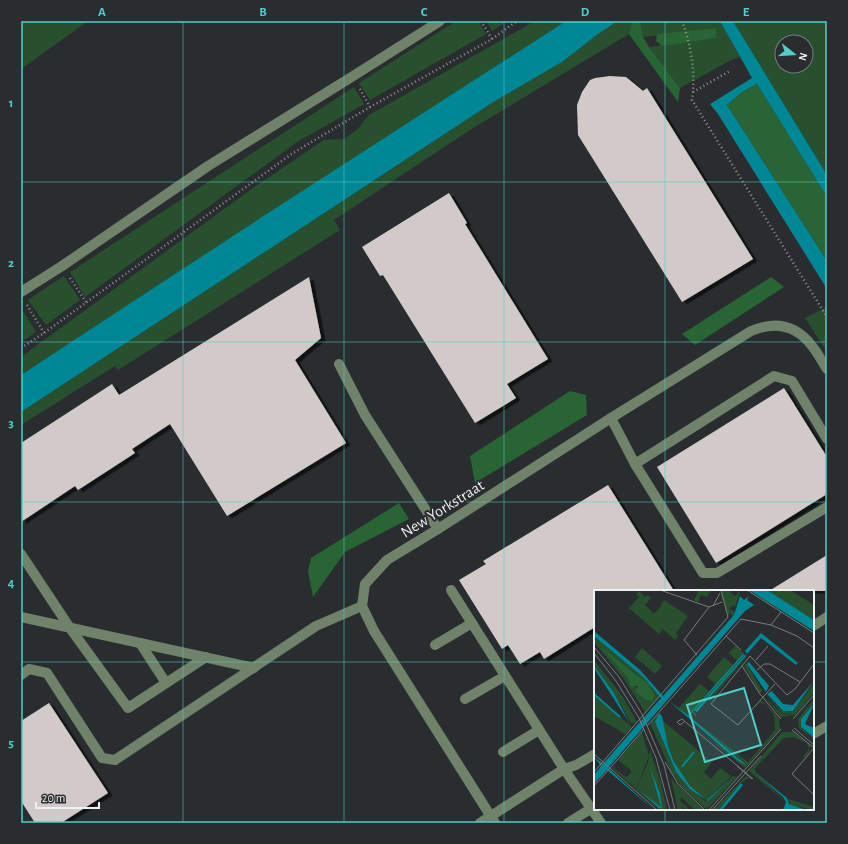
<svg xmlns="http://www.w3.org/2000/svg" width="848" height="844" font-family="'Alegreya Sans',sans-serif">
<defs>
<filter id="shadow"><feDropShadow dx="4.5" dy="2.5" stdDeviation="0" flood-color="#0009"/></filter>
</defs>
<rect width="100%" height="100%" fill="#2a2d30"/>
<!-- green -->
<g fill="#28502f" fill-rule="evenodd">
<path d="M21,21H88L21,69Z"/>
<path d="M456,21H478L486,34L370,100L359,83Z"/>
<path d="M486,21H508L492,31Z"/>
<path d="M535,21H566L21,375V357L253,188L324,140L344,139L357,130L369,115Z"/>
<path d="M618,21H632L629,34L473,128L334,220L340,230L118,370L115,366L21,425V412L495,101L562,62L598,34Z"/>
<path d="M640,21H720L740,57L731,60L680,88L649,47L717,38L716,28L643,37Z"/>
<path d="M733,21H827V175ZM782,42H806V66H782Z"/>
<path d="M354,87L364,104L297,142L85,297L70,272Z"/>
<path d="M64,276L80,300L46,325L28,300Z"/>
<path d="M827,307V352L805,318Z"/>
<path d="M21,308L36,332L21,342Z"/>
</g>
<!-- forest -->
<g fill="#296434">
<path d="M632,21H640L643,37L649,47L680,88L678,102L629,34Z"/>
<path d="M716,28L717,38L662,46L656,41L657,34Z"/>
<path d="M757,84L827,197V261L727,105L742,92Z"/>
<path d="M771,277L784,287L695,345L682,334Z"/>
<path d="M570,391L586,395L587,415L475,483L470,456Z"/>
<path d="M399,503L409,519L345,552L313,597L308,571L311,558Z"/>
</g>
<!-- water -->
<g fill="#008796">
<path d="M566,21H618L598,34L562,62L495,101L21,412V375L262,217Z"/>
<path d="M720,21H733L827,175V197L757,84L742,92L727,105L827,261V289L718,114L710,104L752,78Z"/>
</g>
<!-- building -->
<g fill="#d1cac9" filter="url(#shadow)">
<path d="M610,76L626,77L643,91L647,88L753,259L682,302L578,135L577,105L582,92L590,80L595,78Z"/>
<path d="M449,193L467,223L465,224L548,359L507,384L516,398L475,423L383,275L380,276L362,247Z"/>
<path d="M309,277L321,338L295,360L346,443L227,516L170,424L132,449L135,453L78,490L75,486L21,522V443L112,384L119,395Z"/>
<path d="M784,388L827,457V494L716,563L657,467Z"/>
<path d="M608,485L674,591H595V627L544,659L540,652L520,664L508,645L502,649L459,580L486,564L483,561Z"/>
<path d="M827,555V591H769Z"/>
<path d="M49,703L108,793L61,823H35L21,801V721Z"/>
</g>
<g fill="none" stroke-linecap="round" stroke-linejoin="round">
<!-- path -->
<g stroke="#909395" stroke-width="2.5" stroke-dasharray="1 3" stroke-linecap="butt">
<path d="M481,21L492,39"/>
<path d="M682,21C691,44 696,75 692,100L827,317"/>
<path d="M360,89L370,107"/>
<path d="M693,92L730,71"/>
<path d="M70,278L86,302"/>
<path d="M27,305L44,333"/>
<path d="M21,348L44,333L293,153L370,107L492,39L517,21"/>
</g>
<!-- minor -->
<g stroke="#708269" stroke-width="10">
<path d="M21,292L62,266L208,166L350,78L440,21"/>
<path d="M339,364L365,415L438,529"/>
<path d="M611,418L635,464L703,573H717L827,507"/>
<path d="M635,464L774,376L792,381L827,439"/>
<path d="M21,554L70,628L128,708L206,657"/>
<path d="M451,590L564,769L576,765L595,754"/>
<path d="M21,617L254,668"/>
<path d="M813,626L827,617"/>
<path d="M140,643L166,683"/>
<path d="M435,645L472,623"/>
<path d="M21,675L29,669L47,673L102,758L115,760L316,626L362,606"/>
<path d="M465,699L505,676"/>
<path d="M813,734L827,726"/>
<path d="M503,752L539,730"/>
<path d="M480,823L564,769L601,823"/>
<path d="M495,823L374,631L362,606L365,584L387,560L438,529L611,418L751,331C775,321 796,325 812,346C818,353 822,362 827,369"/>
<path d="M568,823L592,808"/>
</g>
</g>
<!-- grid -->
<path fill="none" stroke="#53cdca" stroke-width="1" stroke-opacity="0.55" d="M183,21V823M344,21V823M504,21V823M665,21V591M21,182H827M21,342H827M21,502H827M21,662H595M813,662H827M665,809V823"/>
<g text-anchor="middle" stroke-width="4" stroke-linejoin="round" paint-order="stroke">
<!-- street labels -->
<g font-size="16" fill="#eef0f2" stroke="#2a2d30">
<text transform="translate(442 508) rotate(-32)" y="6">New Yorkstraat</text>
</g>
</g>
<!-- overview -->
<g transform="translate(594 590)">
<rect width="220" height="220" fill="#2a2d30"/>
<path d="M105,0H117L113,7L107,5L104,12L100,10ZM128,0H134L141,6L147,0L141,17L139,15L135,19L141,22L139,27L136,22L135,27L127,6ZM173,0H196L220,15V30ZM45,1L51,7L53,5L57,8L51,15L60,24L68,15L67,14L70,10L94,26L82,43L84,46L81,50L69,39L65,44L35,18L45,7L42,4ZM0,46L50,88L66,106L51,122L30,89L0,52ZM6,56L53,94L59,104V107L43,98ZM141,56L153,66L116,111L114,110L152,66L149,64L143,71L135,63ZM48,58L68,76L61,84L41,67ZM130,67L139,75L122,95L113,87ZM157,68L153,74L170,104L168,101L166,103L150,76ZM0,70L29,107L43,132L41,133H37L20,103L0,76ZM106,94L115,101L94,125L85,118ZM220,94V103L201,125L188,123L172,105L188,121H199ZM0,104L38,137L31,144L0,126ZM171,107L188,124L200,125L187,127ZM220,109V114L207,131V137L220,150L205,138L204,129ZM167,111L170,112L185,128L186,139L151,178L94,131L144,171L146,169L95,126L99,121L103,125L101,127L98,123L99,129L154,172L181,140L180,125L171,114L166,113L161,118ZM65,123L61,132L82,182L111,211H114L139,186L143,187L115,217L111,218L87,196L77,181L56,133ZM68,130L118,172L110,182L117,189L126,178L137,186L113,210L96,196L84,181L74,156ZM48,142L55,166L42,199L18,178L21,174L20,178L32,187L37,183V180L24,170ZM188,142H199L216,155L215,162L211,167L209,166L215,159L213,153L200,147L190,148L161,178V182L159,180L192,212L155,181ZM56,160L66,190L73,220H66L42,200L54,172ZM152,186L155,188L147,193L125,220H119ZM77,188L81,193L110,220H101L87,207L86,211L94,218L93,220L87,216L88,220H84ZM194,209L220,217V220L197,215Z" fill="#28502f" fill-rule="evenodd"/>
<path d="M6,56L54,94L61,106H59V111L52,110L41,101L44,96H37L34,88ZM150,65L103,121L101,119L149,65Z" fill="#296434"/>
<path d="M155,0H173L220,30V41ZM146,6L150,10L155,6L153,10L160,15L151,21L14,178L60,220L13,180L0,194V185L7,176L0,167L9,174L67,108L50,88L0,46V41L46,80L69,106L140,25ZM167,43L204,73L218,58L202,75L167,48L153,64L151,61ZM149,64L152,66L103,122L100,120L95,126L152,175L144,171L76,112L94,125ZM150,65V66L102,120L101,119ZM155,72L175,96L172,102L153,74ZM0,76L20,103L36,134L0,78ZM220,91L199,121H189L173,104L178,101L189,114L199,115ZM220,114L211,134L220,138V148L207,137V129ZM65,123L68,126L74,156L80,172L96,196L113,210L139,186L114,211L96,199L82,182L61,132ZM56,177L66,204L68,218H65L47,202L67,217ZM158,180L193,208L195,214L212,220H189L192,212L189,207ZM147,193L149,195L140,206L128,220H125Z" fill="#008796" fill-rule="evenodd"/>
<path fill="none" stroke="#008796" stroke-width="2" d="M0,104L26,127M88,177L100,162"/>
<path fill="none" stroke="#787b7e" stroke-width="1" d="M66,0L115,17L128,12M153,0L220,43M119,16L126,3M177,35L187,22M132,46L147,60M0,57L25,87L48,124L70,175L81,220M0,63L22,91L45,128L62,168L76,220M103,65L90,50L115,17M162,70L174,56M148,76L166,104L187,129M163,80L170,74H176L206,92M181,94L144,135L117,114L156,66L193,105L201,99L220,74M199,129L220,105M90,132L86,135L83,132L88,129L159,189M53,136L147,29L177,35L203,46L220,58M200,138L220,155M198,140L220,158M220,158L198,184L220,205M0,164L63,220M71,172L84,194L111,220M143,176L158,189M16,178L50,139M0,182L134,27L127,0M0,196L16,178M115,220L187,139M118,220L167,166"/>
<path fill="#53cdca" fill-opacity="0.15" stroke="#53cdca" stroke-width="2" d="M150,98L167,155L111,172L93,115Z"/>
<rect width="220" height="220" fill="none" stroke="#eef0f2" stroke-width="2"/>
</g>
<!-- border -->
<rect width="848" height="844" fill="none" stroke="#2a2d30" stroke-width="44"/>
<!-- north arrow -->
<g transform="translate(794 54) rotate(107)"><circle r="19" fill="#2a2d30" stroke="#787b7e"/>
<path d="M0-3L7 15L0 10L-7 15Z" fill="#53cdca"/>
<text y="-6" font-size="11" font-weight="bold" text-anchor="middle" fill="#eef0f2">N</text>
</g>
<!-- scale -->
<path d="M36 802v6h63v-6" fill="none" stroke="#eef0f2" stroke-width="2"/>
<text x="42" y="802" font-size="12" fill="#eef0f2" stroke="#2a2d30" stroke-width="3" paint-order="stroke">20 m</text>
<rect x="22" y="22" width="804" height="800" fill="none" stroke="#53cdca" stroke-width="1.5"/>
<g font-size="13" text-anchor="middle" font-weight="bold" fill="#53cdca">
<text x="102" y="16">A</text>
<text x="263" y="16">B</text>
<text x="424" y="16">C</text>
<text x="585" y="16">D</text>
<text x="746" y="16">E</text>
<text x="11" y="107">1</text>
<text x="11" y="267">2</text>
<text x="11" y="427">3</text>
<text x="11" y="587">4</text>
<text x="11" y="747">5</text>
</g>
</svg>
